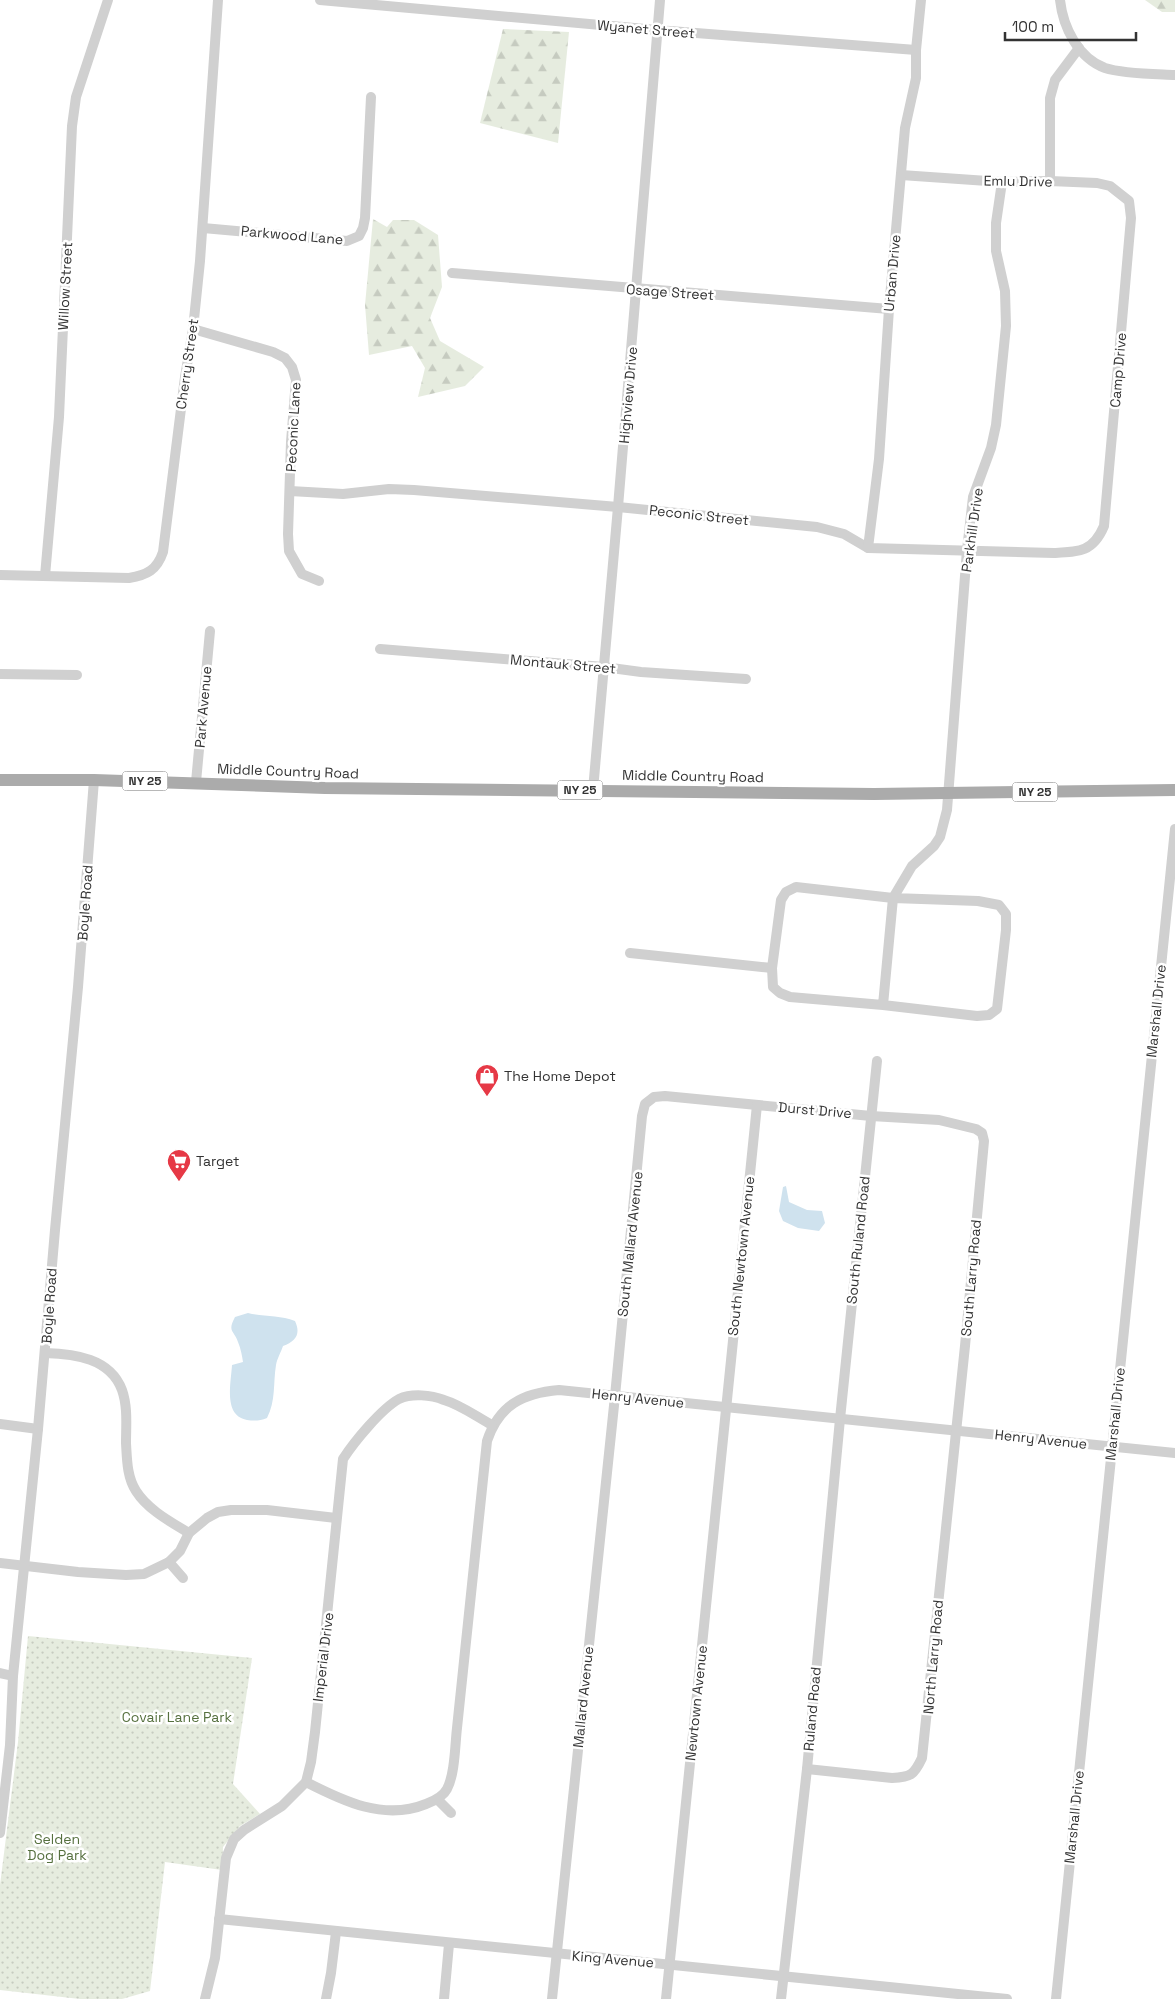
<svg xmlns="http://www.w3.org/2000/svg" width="1175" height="1999" font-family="'Space Grotesk',sans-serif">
<defs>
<pattern id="forest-firs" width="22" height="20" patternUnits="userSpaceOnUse" patternTransform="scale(1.25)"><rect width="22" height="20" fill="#e6ecdf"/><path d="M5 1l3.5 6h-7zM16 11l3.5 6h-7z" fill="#c6cbc0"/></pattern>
<pattern id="park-dots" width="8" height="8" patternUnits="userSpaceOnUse" patternTransform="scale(1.25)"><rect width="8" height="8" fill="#e6ecdf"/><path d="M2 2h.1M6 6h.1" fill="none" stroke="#c6cbc0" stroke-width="1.8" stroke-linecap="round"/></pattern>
</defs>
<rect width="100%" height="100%" fill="#fff"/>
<!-- forest -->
<g fill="url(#forest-firs)">
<path d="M1145,0H1175V12H1162Z"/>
<path d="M503,29L569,32L558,143L480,123Z"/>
<path d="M373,219L387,227L393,220H414L438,235L442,287L430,318L440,341L484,367L465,386L418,397L425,368L412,346L369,355L365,305Z"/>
</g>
<!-- park -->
<path fill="url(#park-dots)" d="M28,1636L252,1658L233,1784L260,1814L240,1826L223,1847L222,1870L165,1862L150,1991L122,1999H80L0,1990V1885L18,1742Z"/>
<!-- water -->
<g fill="#cfe2ee">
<path d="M786,1186L789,1202L807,1210L822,1211L825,1223L819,1231L798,1228L783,1221L779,1211L783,1187Z"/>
<path d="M248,1313C264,1317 280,1315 295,1321C301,1334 296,1341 283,1346C281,1352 277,1359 276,1365C273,1383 276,1401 267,1418C260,1421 254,1421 247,1420C223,1416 231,1383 232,1365L243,1362C242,1356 241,1349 238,1342C234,1330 227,1332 235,1317Z"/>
</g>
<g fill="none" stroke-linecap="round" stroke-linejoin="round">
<!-- minor -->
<g stroke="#d0d0d0" stroke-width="10">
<path d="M320,0L657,30L916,50"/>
<path d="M1060,0C1063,27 1078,58 1105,68C1123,74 1155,74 1175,75"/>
<path d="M1050,181V98L1055,80L1079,48"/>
<path d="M203,228L347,241L359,236L363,228L365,218L371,97"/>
<path d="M452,273L889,309"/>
<path d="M193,329L273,352L285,358L292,367L296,380L291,442L288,534L289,551L302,574L319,581"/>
<path d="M290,491L343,494L389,489L414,490L618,507L817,527L844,534L868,548L1054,553C1079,552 1093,552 1104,526L1131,218L1129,201L1110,186L1097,183L1050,181L1002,182L901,175"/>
<path d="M868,548L879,459L889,309L905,128L916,78V50L921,0"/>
<path d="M0,575L129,578C147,575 157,570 163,552L185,377L193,329L200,261L218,0"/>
<path d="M45,576L59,417L72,126L76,97L108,0"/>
<path d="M380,649L604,667L641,672L746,679"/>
<path d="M0,674L77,675"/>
<path d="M196,782L210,631"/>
<path d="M593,790L618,507L660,0"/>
<path d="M630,953L772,968"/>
<path d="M883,1005L977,1016L989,1015L997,1009L1006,930V914L999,905L978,901L893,898L796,887L786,892L781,900L772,968L773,987L780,993L790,997L883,1005L893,898L912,866L934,846L940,837L947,810L967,550L973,497L991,448L996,425L1006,326L1005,291L996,251V223L1002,182"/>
<path d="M45,1353C75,1354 110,1358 122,1390C128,1407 126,1426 126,1443C127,1460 127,1477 136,1491C148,1510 171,1522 189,1533"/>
<path d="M0,1424L38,1429"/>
<path d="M169,1562L183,1578"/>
<path d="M0,1563L78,1572L126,1575L144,1574L169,1562L180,1551L189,1533L207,1518L218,1512L231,1510H267L336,1518"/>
<path d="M0,1673L13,1676"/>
<path d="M306,1782C343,1801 384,1821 426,1804C434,1801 443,1797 447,1789C455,1774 455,1745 457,1728L487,1441C499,1405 523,1393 559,1390L1175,1453"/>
<path d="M438,1800L451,1813"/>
<path d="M0,1833L10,1745L13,1676L38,1429L55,1230L78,987L94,780"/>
<path d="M219,1919L1007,1999"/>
<path d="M205,1999L215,1958L226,1858L234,1839L244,1830L282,1806L306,1782L311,1762L315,1732L343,1459C354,1442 381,1409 399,1399C412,1393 431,1395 444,1400C461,1405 477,1417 492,1425"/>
<path d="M326,1999L331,1973L336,1932"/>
<path d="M444,1999L449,1944"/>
<path d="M552,1999L615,1396L642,1116L645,1104L654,1097L665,1096L871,1116L939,1120L976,1129L982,1133L984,1141L965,1346L922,1758C914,1775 911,1777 892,1778L807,1769"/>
<path d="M666,1999L757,1105"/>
<path d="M781,1999L807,1769L840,1419L877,1061"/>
<path d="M1056,1999L1175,829"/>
</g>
<!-- major -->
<path stroke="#ababab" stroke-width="12" d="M0,780H94L325,788L874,794L1175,790"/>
</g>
<!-- icons -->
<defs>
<g id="shop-pin" transform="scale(1.25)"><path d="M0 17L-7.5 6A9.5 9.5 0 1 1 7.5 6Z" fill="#e63946" stroke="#fff"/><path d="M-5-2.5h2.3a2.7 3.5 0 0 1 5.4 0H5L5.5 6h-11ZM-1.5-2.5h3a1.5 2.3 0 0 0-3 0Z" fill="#fff"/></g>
<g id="supermarket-pin" transform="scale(1.25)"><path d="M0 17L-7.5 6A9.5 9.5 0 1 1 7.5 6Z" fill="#e63946" stroke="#fff"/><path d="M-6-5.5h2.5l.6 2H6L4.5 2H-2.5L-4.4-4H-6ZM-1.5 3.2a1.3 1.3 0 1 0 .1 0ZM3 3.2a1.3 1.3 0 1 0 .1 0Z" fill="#fff"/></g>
</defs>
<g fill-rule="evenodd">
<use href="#shop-pin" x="487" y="1076"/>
<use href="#supermarket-pin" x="179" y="1161"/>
</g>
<g text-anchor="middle" stroke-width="5" stroke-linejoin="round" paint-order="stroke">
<!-- shield labels -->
<g fill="#fff" stroke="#707070" stroke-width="1">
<rect x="122.5" y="771.5" width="45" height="19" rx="4"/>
<rect x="557.5" y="780.5" width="45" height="19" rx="4"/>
<rect x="1012.5" y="782.5" width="45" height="19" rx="4"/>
</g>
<g font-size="12" font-weight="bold" fill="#333">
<text x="145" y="785">NY 25</text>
<text x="580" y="794">NY 25</text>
<text x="1035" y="796">NY 25</text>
</g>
<!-- street labels -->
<g font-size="14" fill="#333" stroke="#fff">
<text transform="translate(646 29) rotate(5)" y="5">Wyanet Street</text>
<text transform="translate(1018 181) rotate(1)" y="5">Emlu Drive</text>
<text transform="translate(292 235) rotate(5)" y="5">Parkwood Lane</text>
<text transform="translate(892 273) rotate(-85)" y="5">Urban Drive</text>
<text transform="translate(65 286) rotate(-87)" y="5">Willow Street</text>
<text transform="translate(670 292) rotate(4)" y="5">Osage Street</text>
<text transform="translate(187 364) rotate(-82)" y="5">Cherry Street</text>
<text transform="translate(1118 370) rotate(-85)" y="5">Camp Drive</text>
<text transform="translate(628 395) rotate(-85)" y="5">Highview Drive</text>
<text transform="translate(293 427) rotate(-87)" y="5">Peconic Lane</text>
<text transform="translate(699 515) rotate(6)" y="5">Peconic Street</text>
<text transform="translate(972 530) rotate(-82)" y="5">Parkhill Drive</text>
<text transform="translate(563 664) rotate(5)" y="5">Montauk Street</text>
<text transform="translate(203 707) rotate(-85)" y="5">Park Avenue</text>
<text transform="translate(288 771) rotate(2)" y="5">Middle Country Road</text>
<text transform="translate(693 776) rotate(1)" y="5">Middle Country Road</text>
<text transform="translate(85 903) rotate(-86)" y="5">Boyle Road</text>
<text transform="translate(1156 1011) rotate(-84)" y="5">Marshall Drive</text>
<text transform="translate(815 1110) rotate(5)" y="5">Durst Drive</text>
<text transform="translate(858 1240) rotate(-84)" y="5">South Ruland Road</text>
<text transform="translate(630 1244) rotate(-84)" y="5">South Mallard Avenue</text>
<text transform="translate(741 1256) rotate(-84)" y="5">South Newtown Avenue</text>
<text transform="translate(971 1278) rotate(-85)" y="5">South Larry Road</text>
<text transform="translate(49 1306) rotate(-86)" y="5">Boyle Road</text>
<text transform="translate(638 1398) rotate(6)" y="5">Henry Avenue</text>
<text transform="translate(1115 1414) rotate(-84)" y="5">Marshall Drive</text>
<text transform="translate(1041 1439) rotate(6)" y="5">Henry Avenue</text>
<text transform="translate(323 1657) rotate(-83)" y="5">Imperial Drive</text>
<text transform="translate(933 1657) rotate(-85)" y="5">North Larry Road</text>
<text transform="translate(583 1697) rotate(-84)" y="5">Mallard Avenue</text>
<text transform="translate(696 1703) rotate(-84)" y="5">Newtown Avenue</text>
<text transform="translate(812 1709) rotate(-85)" y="5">Ruland Road</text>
<text transform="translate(1074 1817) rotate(-84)" y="5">Marshall Drive</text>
<text transform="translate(613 1959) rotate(5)" y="5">King Avenue</text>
</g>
<!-- poi labels -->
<g font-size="14" fill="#333" stroke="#fff" text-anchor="start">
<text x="504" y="1081">The Home Depot</text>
<text x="196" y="1166">Target</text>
</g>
<!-- park labels -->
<g font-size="14" fill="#56703f" stroke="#fff">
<text x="177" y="1722">Covair Lane Park</text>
<text x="57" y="1844">Selden<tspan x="57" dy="16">Dog Park</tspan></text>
</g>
</g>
<!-- scale -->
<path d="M1005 32v8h131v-8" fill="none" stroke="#333333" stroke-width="2.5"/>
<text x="1012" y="32" font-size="15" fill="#333333" stroke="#ffffff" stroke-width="4" paint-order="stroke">100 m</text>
</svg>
